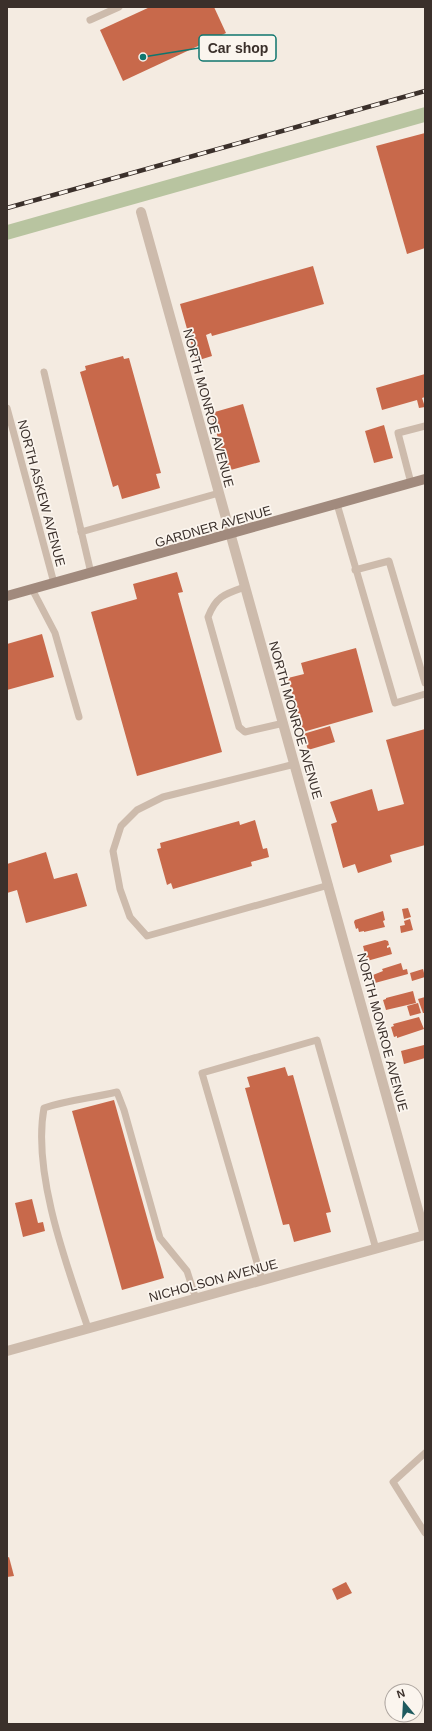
<svg xmlns="http://www.w3.org/2000/svg" width="432" height="1731" font-family="Arial,sans-serif">
<rect width="100%" height="100%" fill="#f4ebe1"/>
<!-- green -->
<path fill="#b8c4a0" d="M425,107V122L7,240V225Z"/>
<!-- building -->
<g fill="#c8694b">
<path d="M150,7H214L226,33L123,81L100,30Z"/>
<path d="M425,133V248L407,254L376,146Z"/>
<path d="M313,266L324,304L212,336L211,333L206,335L212,356L196,361L180,304Z"/>
<path d="M123,356L124,359L129,358L161,473L156,474L160,488L122,499L118,485L113,487L80,372L86,370L85,366Z"/>
<path d="M425,374V397L422,398L425,407L419,408L417,400L382,410L376,388Z"/>
<path d="M243,404L260,462L227,471L211,413Z"/>
<path d="M384,425L393,458L374,463L365,431Z"/>
<path d="M177,572L183,592L178,593L222,752L137,776L91,612L137,599L133,584Z"/>
<path d="M42,634L54,677L7,690V644Z"/>
<path d="M356,648L373,712L303,732L288,678L304,674L301,663Z"/>
<path d="M330,726L335,742L308,750L303,734Z"/>
<path d="M425,729V845L390,855L392,862L358,873L355,864L343,868L331,824L337,822L330,802L372,789L378,811L404,804L386,740Z"/>
<path d="M255,820L263,849L267,848L269,857L251,862L252,866L173,889L171,883L167,885L157,849L161,848L160,843L239,821L240,825Z"/>
<path d="M46,852L54,879L77,873L87,906L26,923L17,890L7,893V864Z"/>
<path d="M408,908L411,917L404,919L402,909Z"/>
<path d="M383,911L385,920L383,921L385,927L364,932V931L359,932L358,928L356,929L354,922L355,920Z"/>
<path d="M410,919L413,930L401,933L400,926L405,925L404,921Z"/>
<path d="M385,940L388,941L389,945L387,946V948L390,947L392,954L367,961L363,946Z"/>
<path d="M401,963L403,970L407,969L408,974L375,983L373,975L383,971L382,969Z"/>
<path d="M423,969L425,977L412,981L410,973Z"/>
<path d="M413,991L416,1003L386,1010L383,1000L386,999V998Z"/>
<path d="M425,997V1013H423L418,999Z"/>
<path d="M418,1003L421,1013L410,1016L407,1006Z"/>
<path d="M419,1017L424,1029L397,1038V1036L394,1037L391,1027L394,1026L393,1024Z"/>
<path d="M424,1045L425,1058L404,1064L401,1051Z"/>
<path d="M285,1067L288,1076L293,1075L331,1212L326,1213L331,1232L294,1242L289,1224L283,1225L245,1088L250,1087L247,1077Z"/>
<path d="M114,1100L164,1278L122,1290L72,1111Z"/>
<path d="M32,1199L38,1223L43,1222L45,1231L23,1237L15,1203Z"/>
<path d="M9,1557L14,1576L7,1577V1558Z"/>
<path d="M346,1582L352,1593L337,1600L332,1589Z"/>
</g>
<g fill="none" stroke-linecap="round" stroke-linejoin="round">
<!-- lane -->
<g stroke="#cdbbac" stroke-width="7">
<path d="M90,20L119,7"/>
<path d="M44,372L91,573"/>
<path d="M7,408L54,583"/>
<path d="M411,483L398,433L425,426"/>
<path d="M337,504L395,703L425,694"/>
<path d="M81,532L219,493"/>
<path d="M355,570L389,561L425,683"/>
<path d="M245,587C225,594 216,596 208,617L239,727L245,732L284,723"/>
<path d="M32,589L55,633L79,717"/>
<path d="M295,764L163,797L137,810L121,826L113,851L120,889L130,917L147,936L329,885"/>
<path d="M262,1280L202,1073L317,1040L376,1249"/>
<path d="M88,1328C67,1266 32,1173 44,1108C68,1100 92,1098 117,1092L124,1110L160,1238L187,1271L196,1299"/>
<path d="M425,1453L393,1482L425,1533"/>
</g>
<!-- street -->
<g stroke="#cdbbac" stroke-width="10">
<path d="M141,212L425,1235"/>
<path d="M7,1351L425,1235"/>
</g>
<!-- secondary -->
<path stroke="#a18a7d" stroke-width="10" d="M7,596L425,479"/>
<!-- rail casing -->
<g stroke="#3b302b" stroke-width="4.5">
<path id="rail" d="M7,208L425,91"/>
</g>
<!-- rail -->
<use href="#rail" stroke="#fbf5ee" stroke-width="3" stroke-dasharray="9" stroke-linecap="butt"/>
</g>
<g text-anchor="middle" stroke-width="3.5" stroke-linejoin="round" paint-order="stroke">
<!-- street labels -->
<g font-size="13" fill="#3b302b" stroke="#fbf5ee">
<text transform="translate(209 408) rotate(75)" y="5">NORTH MONROE AVENUE</text>
<text transform="translate(42 493) rotate(75)" y="5">NORTH ASKEW AVENUE</text>
<text transform="translate(213 526) rotate(-16)" y="5">GARDNER AVENUE</text>
<text transform="translate(296 720) rotate(74)" y="5">NORTH MONROE AVENUE</text>
<text transform="translate(383 1032) rotate(75)" y="5">NORTH MONROE AVENUE</text>
<text transform="translate(213 1280) rotate(-15)" y="5">NICHOLSON AVENUE</text>
</g>
</g>
<!-- callouts -->
<path fill="none" stroke="#0f766e" stroke-width="1.5" d="M143 57L199 48"/>
<circle fill="#0f766e" stroke="#fbf5ee" stroke-width="1.5" cx="143" cy="57" r="4"/>
<rect fill="#fbf5ee" stroke="#0f766e" stroke-width="1.5" x="199" y="35" width="77" height="26" rx="4"/>
<g font-size="14" text-anchor="middle" font-weight="bold" fill="#3b302b">
<text x="238" y="53">Car shop</text>
</g>
<!-- border -->
<rect width="432" height="1731" fill="none" stroke="#3b302b" stroke-width="16"/>
<!-- north arrow -->
<g transform="translate(404 1703) rotate(342)"><circle r="19" fill="#fbf5ee" stroke="#aea6a0"/>
<path d="M0-3L7 15L0 10L-7 15Z" fill="#1f5a5e"/>
<text y="-6" font-size="11" font-weight="bold" text-anchor="middle" fill="#3b302b">N</text>
</g>
</svg>
